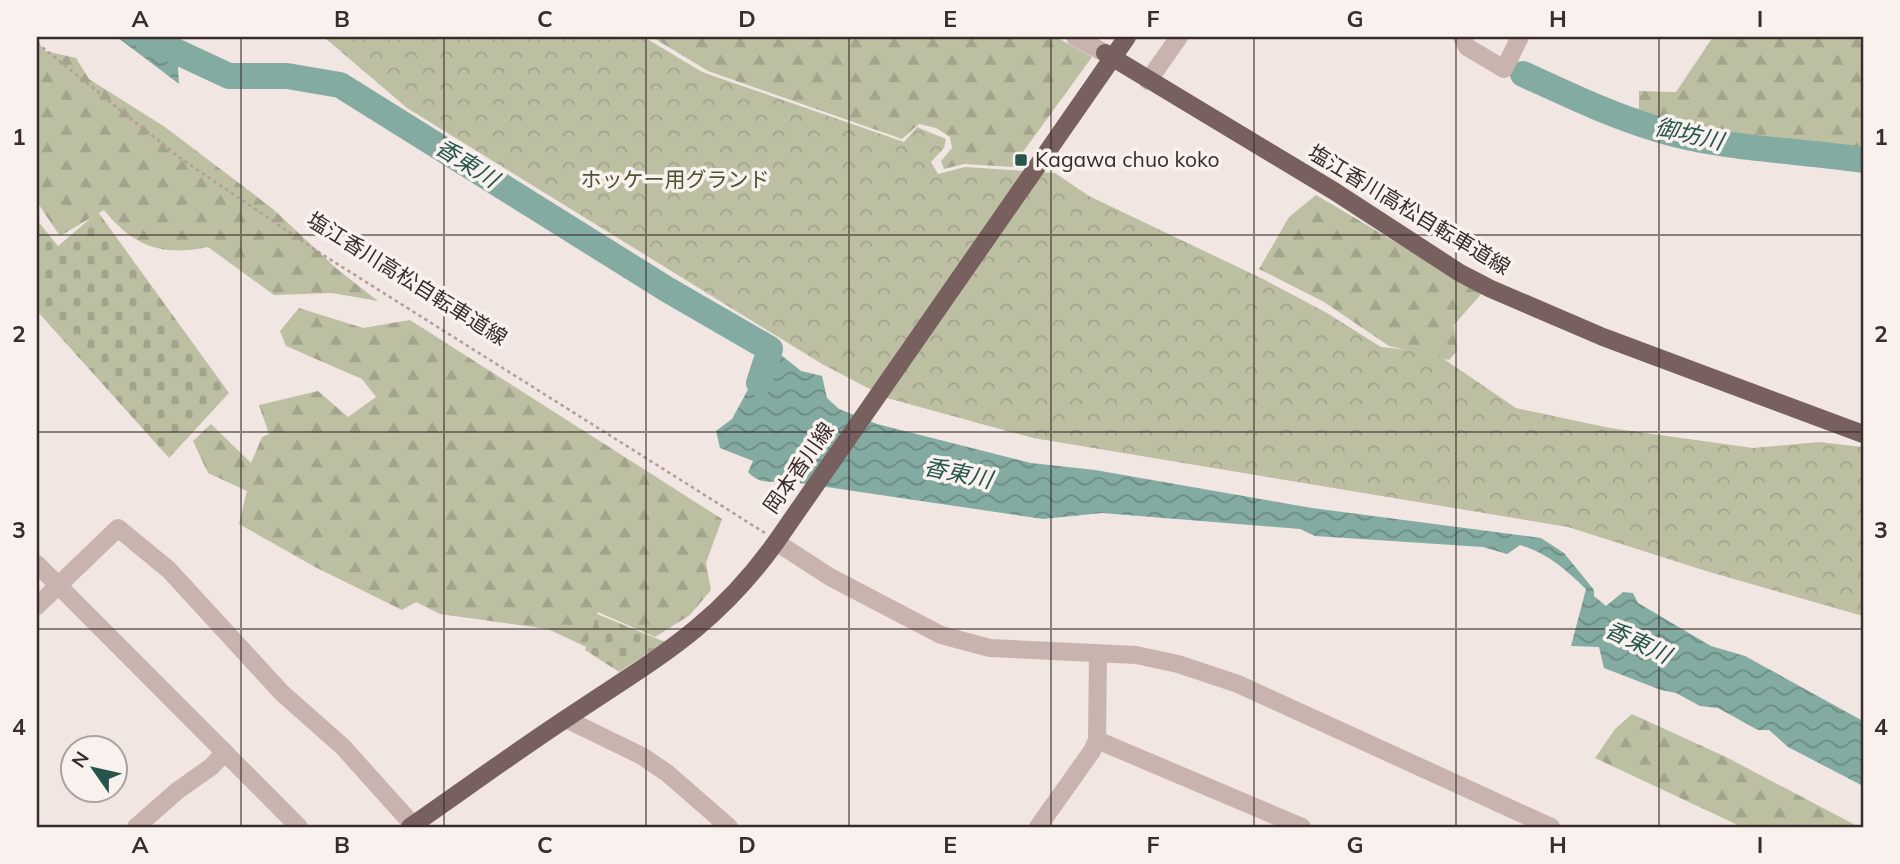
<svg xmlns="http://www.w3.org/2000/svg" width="1900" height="864" font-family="Mulish,'Noto Sans JP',sans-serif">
<defs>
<pattern id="forest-firs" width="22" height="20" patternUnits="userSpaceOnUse" patternTransform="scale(1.75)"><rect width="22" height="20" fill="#bdbfa3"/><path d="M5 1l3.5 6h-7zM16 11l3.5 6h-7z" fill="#a3a48c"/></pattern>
<pattern id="cemetery-stones" width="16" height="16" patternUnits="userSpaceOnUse" patternTransform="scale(1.75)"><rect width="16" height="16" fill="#bdbfa3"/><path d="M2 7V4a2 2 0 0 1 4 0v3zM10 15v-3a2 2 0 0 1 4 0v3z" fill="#a3a48c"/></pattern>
<pattern id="park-crowns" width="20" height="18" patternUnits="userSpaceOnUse" patternTransform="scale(1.75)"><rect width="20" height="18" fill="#bdbfa3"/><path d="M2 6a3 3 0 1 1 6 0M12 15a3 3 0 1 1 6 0" fill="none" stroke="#a3a48c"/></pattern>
<pattern id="water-waves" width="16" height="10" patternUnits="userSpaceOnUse" patternTransform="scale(1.75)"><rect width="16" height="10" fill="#83aba2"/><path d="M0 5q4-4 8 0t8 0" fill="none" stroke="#6c8b84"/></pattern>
</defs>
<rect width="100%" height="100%" fill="#f1e6e1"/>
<!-- forest -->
<g fill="url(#forest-firs)">
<path d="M652,37H1056L1092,57L1012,167L964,164L944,169L941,161L952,148L950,137L936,128L919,124L902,139L708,71Z"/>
<path d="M1713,37H1863V157L1721,138L1657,123L1639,110V91L1676,92Z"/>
<path d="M37,41L45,51L76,58L89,79L165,127L273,209L337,269L378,301L332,293L274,295L208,247C162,257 133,246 104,210L60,236L37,202Z"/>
<path d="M1316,195L1482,293L1454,325L1457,351L1449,360L1389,346L1324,302L1259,269L1289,217Z"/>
<path d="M299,308L363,328L410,320L722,519L706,563L711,590L690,615L655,637L598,612L586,647L548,629L440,614L416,602L402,610L315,567L239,524L247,491L208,473L193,441L211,424L251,463L262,437L269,434L259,405L318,391L348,417L376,397L362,379L286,346L280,331Z"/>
<path d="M1632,714L1726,757L1859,827H1742L1595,758L1615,729Z"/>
</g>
<!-- cemetery -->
<g fill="url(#cemetery-stones)">
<path d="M98,212L229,393L169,458L37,311V220L58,246Z"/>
<path d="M597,614L665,642L619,672L585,650Z"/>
</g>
<!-- park -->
<path fill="url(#park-crowns)" d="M324,37H644L702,72L904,142L917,127L946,139L944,148L931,162L938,174L965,167L1055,173L1089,196L1263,279L1327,313L1381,347L1435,353L1516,408L1610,428L1753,448L1819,442L1863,447V616L1706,571L1568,527L1033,438L887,398L822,364L407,108Z"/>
<!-- water -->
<g fill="url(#water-waves)">
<path d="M117,37C158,37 158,32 190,59L178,67L179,84Z"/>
<path d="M770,349L775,350L801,371L822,376L827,398L839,409L877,424L1031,463L1095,470L1312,508L1541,538L1564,553L1594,590V596L1606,606L1623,592L1633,593L1638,603L1711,646L1745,656L1863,721V786L1788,747L1769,730H1758L1718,708L1700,706L1676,693L1661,690L1604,668L1599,647L1571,646L1586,589C1566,570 1548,553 1520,545L1507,554L1483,547L1315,536L1300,529L1102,513L1043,519L786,481C771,482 759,484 748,472L753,461L720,448L716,431L732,419Z"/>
</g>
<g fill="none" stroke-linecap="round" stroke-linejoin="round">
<!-- river -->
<g stroke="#83aba2" stroke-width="26">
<path d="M145,37L229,76H287L340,85L668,290L770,349L759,383"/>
<path d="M1523,74C1567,94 1610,115 1657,129C1720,149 1797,150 1863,160"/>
</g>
<!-- path -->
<path stroke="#b49d99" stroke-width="2.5" stroke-dasharray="3.5 3.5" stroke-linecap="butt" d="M37,43L180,158L320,253L765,533"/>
<!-- minor -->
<g stroke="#c8b3ae" stroke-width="18">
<path d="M1075,37L1105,53"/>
<path d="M1462,37L1467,47L1504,69L1520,37"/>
<path d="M1148,81L1179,37"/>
<path d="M776,542L830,577L941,635L990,648L1136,655L1178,664L1238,684L1551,827"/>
<path d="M37,564L299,827"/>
<path d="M37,606L118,528L169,570L282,693L343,747L413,825"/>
<path d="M566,719L642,756L667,773L729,827"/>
<path d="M1097,740L1302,827"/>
<path d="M136,827L177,791L211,767L225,752"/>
<path d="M1038,827L1092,751L1097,740L1098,654"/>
</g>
<!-- major -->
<g stroke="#78605f" stroke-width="18">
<path d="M1105,53L1334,191L1460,273L1491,289L1603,337L1863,434"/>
<path d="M410,827C462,791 514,753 567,718C653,660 714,629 776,542L1127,37"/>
</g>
</g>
<!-- grid -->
<path fill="none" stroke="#382c2c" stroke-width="2" stroke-opacity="0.55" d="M241,37V827M444,37V827M646,37V827M849,37V827M1051,37V827M1254,37V827M1456,37V827M1659,37V827M37,235H1863M37,432H1863M37,629H1863"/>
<!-- markers -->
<rect fill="#25554c" stroke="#f9f1ee" stroke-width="2.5" x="1014" y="153" width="14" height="14" rx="3.5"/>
<g text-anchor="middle" stroke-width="7" stroke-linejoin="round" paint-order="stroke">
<!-- poi labels -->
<g font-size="21" fill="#382c2c" stroke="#f9f1ee" text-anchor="start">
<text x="1035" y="167">Kagawa chuo koko</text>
</g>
<!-- park labels -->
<g font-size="21" fill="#505332" stroke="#f9f1ee">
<text x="675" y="187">ホッケー用グランド</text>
</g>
<!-- street labels -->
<g font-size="21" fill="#382c2c" stroke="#f9f1ee">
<text transform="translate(1409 210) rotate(31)" y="7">塩江香川高松自転車道線</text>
<text transform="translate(407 279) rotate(32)" y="7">塩江香川高松自転車道線</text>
<text transform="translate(799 468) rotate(-55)" y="7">岡本香川線</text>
</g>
<!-- water labels -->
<g font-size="23" font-style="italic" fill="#25554c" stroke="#f9f1ee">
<text transform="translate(1689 134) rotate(13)" y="8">御坊川</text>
<text transform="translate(467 163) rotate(32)" y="8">香東川</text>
<text transform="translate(958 473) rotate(12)" y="8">香東川</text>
<text transform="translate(1638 642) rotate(25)" y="8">香東川</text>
</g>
</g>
<!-- border -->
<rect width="1900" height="864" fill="none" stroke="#f9f1ee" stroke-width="77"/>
<!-- north arrow -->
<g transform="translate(94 769) rotate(304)"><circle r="33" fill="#f9f1ee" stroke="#aca2a0" stroke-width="2"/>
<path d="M0-5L12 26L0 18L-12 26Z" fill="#25554c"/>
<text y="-10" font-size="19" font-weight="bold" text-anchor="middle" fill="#382c2c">N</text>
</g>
<rect x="38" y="38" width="1824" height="788" fill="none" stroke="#382c2c" stroke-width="2.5"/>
<g font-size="23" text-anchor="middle" font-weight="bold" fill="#382c2c">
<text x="140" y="27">A</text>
<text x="342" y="27">B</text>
<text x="545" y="27">C</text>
<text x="747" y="27">D</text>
<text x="950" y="27">E</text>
<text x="1153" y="27">F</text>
<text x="1355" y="27">G</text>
<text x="1558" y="27">H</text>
<text x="1760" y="27">I</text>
<text x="19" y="145">1</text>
<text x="1881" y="145">1</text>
<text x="19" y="342">2</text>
<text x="1881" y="342">2</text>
<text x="19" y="538">3</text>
<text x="1881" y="538">3</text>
<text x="19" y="735">4</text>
<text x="1881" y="735">4</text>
<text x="140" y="853">A</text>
<text x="342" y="853">B</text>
<text x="545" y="853">C</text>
<text x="747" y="853">D</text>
<text x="950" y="853">E</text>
<text x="1153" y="853">F</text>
<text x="1355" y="853">G</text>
<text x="1558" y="853">H</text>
<text x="1760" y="853">I</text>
</g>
</svg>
